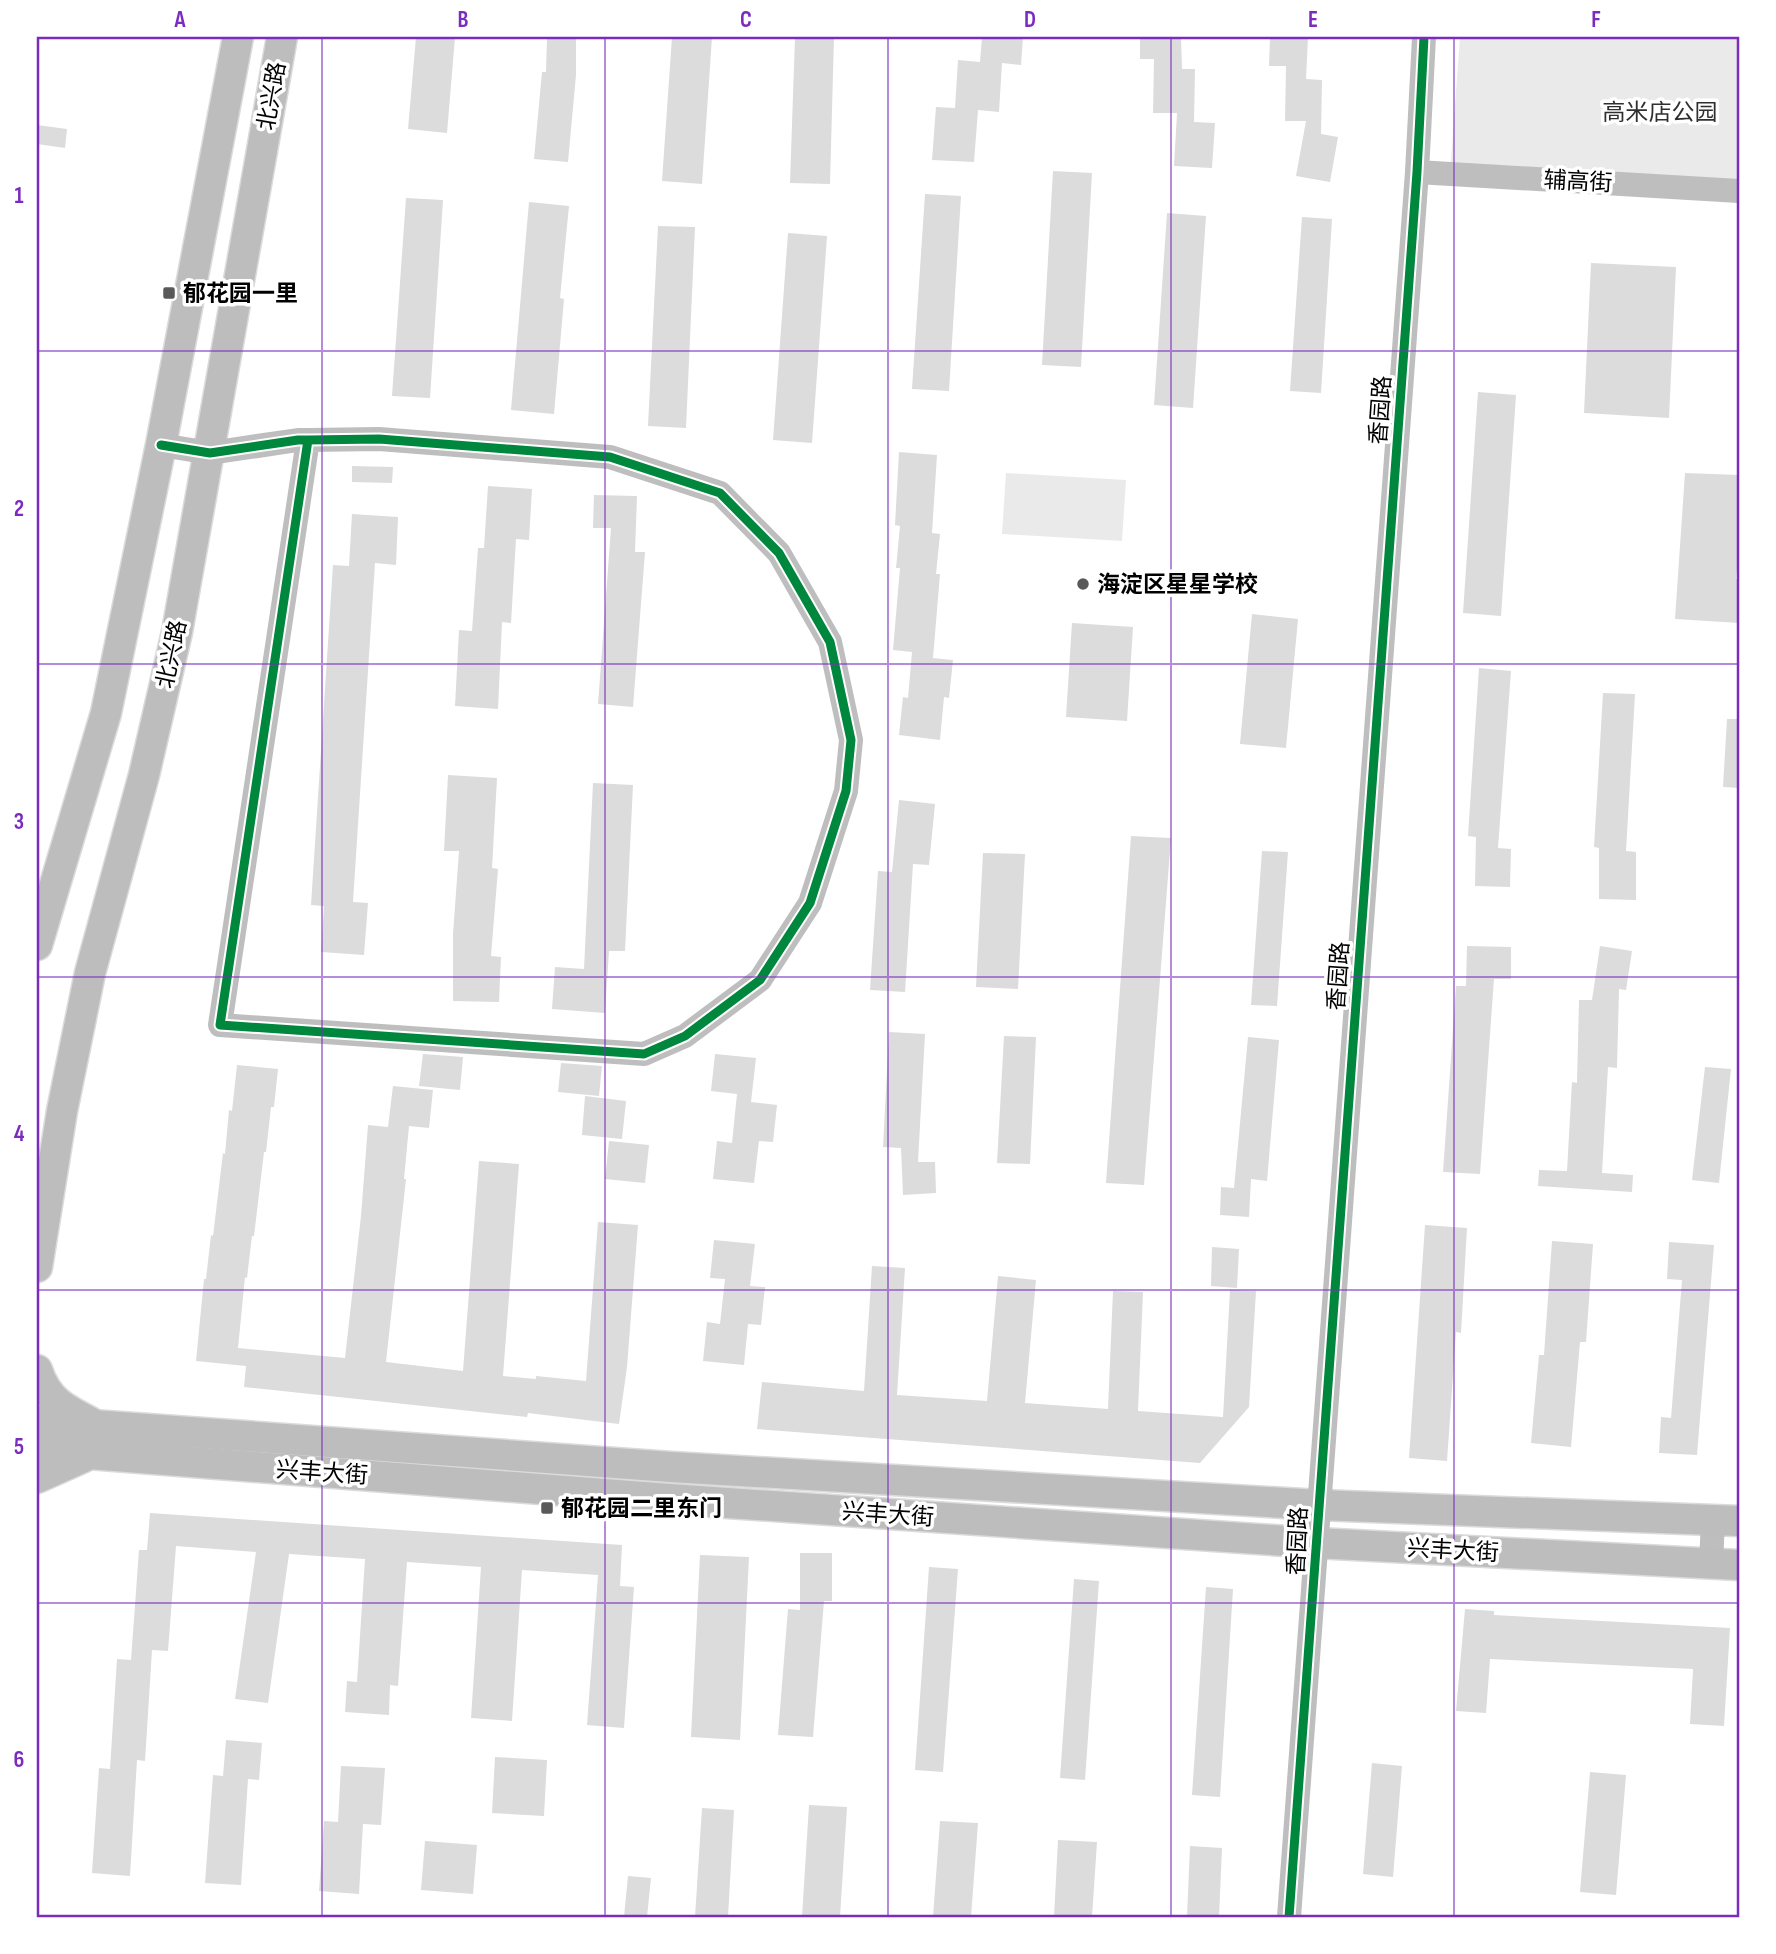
<svg xmlns="http://www.w3.org/2000/svg" width="1776" height="1954" font-family="'Sofia Sans Condensed','Noto Sans SC',sans-serif">
<rect width="100%" height="100%" fill="#fff"/>
<!-- green -->
<g fill="#eaeaea">
<path d="M1460,37H1739V191L1450,174Z"/>
<path d="M1006,473L1126,480L1122,541L1002,534Z"/>
</g>
<!-- building -->
<g fill="#dcdcdc">
<path d="M416,37H455L447,133L408,129Z"/>
<path d="M547,37H576V75L568,162L534,159L542,72H546Z"/>
<path d="M672,37H712L702,184L662,181Z"/>
<path d="M795,37H834L830,184L790,183Z"/>
<path d="M982,37H1023L1021,65L1002,63L999,112L978,110L974,162L932,160L936,107L955,108L958,60L980,62Z"/>
<path d="M1140,37H1181L1182,69H1195L1194,122L1215,123L1212,168L1174,166L1177,113H1153L1154,59H1140Z"/>
<path d="M1270,37H1308L1306,79L1322,80L1321,134L1338,137L1330,182L1296,176L1306,121H1285L1286,66H1269Z"/>
<path d="M37,125L67,129L65,148L37,144Z"/>
<path d="M1053,171L1092,173L1081,367L1042,365Z"/>
<path d="M925,194L961,196L949,391L912,389Z"/>
<path d="M406,198L443,200L430,398L392,396Z"/>
<path d="M529,202L569,206L560,298L564,299L554,414L511,410Z"/>
<path d="M1167,213L1206,216L1193,408L1154,405Z"/>
<path d="M1302,217L1332,219L1321,393L1290,391Z"/>
<path d="M658,226L695,227L686,428L648,426Z"/>
<path d="M788,233L827,236L812,443L773,440Z"/>
<path d="M1591,263L1676,267L1669,418L1584,413Z"/>
<path d="M1478,392L1516,395L1501,616L1463,613Z"/>
<path d="M899,452L937,455L932,533L940,534L936,574H940L933,658L953,660L949,698L944,697L940,740L899,735L903,697L908,698L912,652L893,650L900,568H896L900,526L895,525Z"/>
<path d="M352,466L393,467L392,483L352,482Z"/>
<path d="M1685,473L1739,475V551L1736,579H1739V623L1675,619Z"/>
<path d="M488,486L532,489L529,540L516,539L511,623L502,622L498,709L455,706L459,630L472,631L478,548H484Z"/>
<path d="M594,495L637,496L635,552H645L633,707L598,704L611,528H593Z"/>
<path d="M352,514L398,517L396,565L375,563L353,902L368,903L364,955L321,952L324,906L311,905L333,565L349,566Z"/>
<path d="M1252,614L1298,619L1286,748L1240,744Z"/>
<path d="M1072,623L1133,627L1127,721L1066,717Z"/>
<path d="M1479,668L1511,671L1498,848L1511,849L1510,887L1475,886L1476,837L1468,836Z"/>
<path d="M1603,693L1635,694L1626,851L1636,852V900L1599,899V848L1594,847Z"/>
<path d="M1727,719H1739V788L1723,787Z"/>
<path d="M448,775L497,778L492,868L498,869L491,956L501,957L499,1002L453,1001V934L459,851H444Z"/>
<path d="M593,783L633,785L625,951H609L605,1013L552,1009L555,967L584,969Z"/>
<path d="M899,800L935,804L929,865L913,864L905,992L870,990L878,871L892,872Z"/>
<path d="M1131,836L1171,838L1144,1185L1106,1183Z"/>
<path d="M1262,851L1288,852L1277,1006L1251,1005Z"/>
<path d="M983,853L1025,854L1018,989L976,987Z"/>
<path d="M1467,946L1511,947V979H1494L1480,1174L1443,1172L1456,986H1466Z"/>
<path d="M1600,946L1632,951L1626,990L1619,989L1617,1068L1608,1067L1602,1173L1633,1175L1632,1192L1538,1186L1539,1170L1567,1171L1572,1082L1577,1083L1579,1000H1592Z"/>
<path d="M889,1032L925,1034L918,1162H935L936,1193L903,1195L901,1148L883,1147Z"/>
<path d="M1004,1036L1036,1037L1030,1164L997,1163Z"/>
<path d="M1248,1037L1279,1040L1267,1181L1251,1179L1249,1217L1220,1215L1221,1187L1234,1188Z"/>
<path d="M423,1054L463,1057L460,1090L419,1086Z"/>
<path d="M715,1054L756,1058L751,1102L777,1105L773,1142L759,1141L754,1183L713,1179L717,1141L732,1143L737,1094L711,1091Z"/>
<path d="M561,1063L602,1066L599,1096L558,1092Z"/>
<path d="M237,1065L278,1069L274,1107H271L266,1152H264L254,1236H252L247,1278L245,1277L238,1348L345,1358L361,1216L368,1125L388,1127L393,1086L433,1090L429,1128L409,1126L404,1179H406L386,1362L463,1371L479,1161L519,1164L503,1376L536,1379V1376L586,1381L598,1222L638,1225L627,1367L619,1424L528,1413L527,1417L244,1387L246,1366L196,1361L204,1279H206L211,1235L213,1236L223,1153L225,1154L229,1110L232,1111Z"/>
<path d="M1705,1067L1731,1069L1719,1183L1692,1180Z"/>
<path d="M585,1096L626,1101L622,1139L582,1135Z"/>
<path d="M609,1141L649,1145L645,1183L605,1179Z"/>
<path d="M1425,1225L1467,1228L1461,1333L1456,1332L1447,1461L1409,1458Z"/>
<path d="M714,1240L755,1244L750,1286L765,1287L761,1325L748,1324L744,1365L703,1361L707,1322L720,1324L725,1279L710,1278Z"/>
<path d="M1552,1241L1593,1244L1586,1342H1580L1571,1447L1531,1443L1539,1355H1544Z"/>
<path d="M1669,1242L1714,1245L1697,1455L1659,1453L1661,1417L1671,1418L1682,1280L1667,1279Z"/>
<path d="M1212,1247L1239,1249L1237,1288L1211,1286Z"/>
<path d="M872,1266L905,1268L897,1395L987,1401L998,1276L1036,1280L1025,1403L1108,1409L1113,1291L1143,1292L1138,1411L1223,1417L1230,1290L1256,1291L1249,1407L1200,1463L757,1429L762,1382L864,1391Z"/>
<path d="M150,1513L622,1545L620,1586L634,1587L624,1728L587,1725L598,1575L522,1570L512,1721L471,1718L481,1567L407,1562L398,1686L390,1685L389,1715L345,1712L347,1681L357,1682L365,1559L289,1554L268,1703L235,1699L256,1552L176,1546L168,1651L152,1650L145,1761L137,1760L130,1876L92,1873L99,1768L110,1769L117,1659L131,1660L139,1550H147Z"/>
<path d="M800,1553H832V1601H824L813,1737L778,1735L788,1609L800,1610Z"/>
<path d="M700,1555L749,1557L740,1740L691,1737Z"/>
<path d="M929,1567L958,1569L943,1772L915,1770Z"/>
<path d="M1074,1579L1099,1581L1085,1780L1060,1778Z"/>
<path d="M1206,1587L1233,1589L1220,1797L1192,1795Z"/>
<path d="M1465,1609L1494,1611V1615L1730,1628L1724,1726L1690,1724L1693,1669L1490,1659L1486,1713L1456,1711Z"/>
<path d="M226,1740L262,1743L259,1780L248,1779L241,1885L205,1883L213,1775L223,1776Z"/>
<path d="M495,1757L547,1760L544,1816L492,1813Z"/>
<path d="M1372,1763L1402,1766L1393,1877L1363,1874Z"/>
<path d="M341,1766L385,1768L381,1825L363,1824L359,1894L319,1891L324,1821L338,1822Z"/>
<path d="M1590,1772L1626,1775L1616,1895L1580,1892Z"/>
<path d="M809,1805L847,1807L840,1917H802Z"/>
<path d="M702,1808L734,1810L728,1917H695Z"/>
<path d="M940,1821L978,1823L971,1917H933Z"/>
<path d="M1058,1840L1097,1842L1092,1917H1054Z"/>
<path d="M425,1841L477,1845L473,1894L421,1890Z"/>
<path d="M1190,1846L1222,1848L1219,1917H1187Z"/>
<path d="M628,1876L651,1878L647,1917H624Z"/>
</g>
<g fill="none" stroke-linecap="round" stroke-linejoin="round">
<!-- major casing -->
<g stroke="#dbdbdb" stroke-width="33">
<g id="major">
<path d="M37,945L106,713L161,445L238,37"/>
<path d="M37,1267L62,1111L90,973L144,775L177,632L282,37"/>
<path d="M37,1370C47,1400 63,1408 90,1422"/>
<path d="M37,1421L671,1467L1319,1505L1739,1521"/>
<path d="M37,1450L669,1499L1316,1543L1739,1565"/>
<path d="M37,1478L84,1457"/>
</g>
</g>
<!-- minor -->
<g stroke="#bebebe" stroke-width="24">
<path d="M1417,172L1739,191"/>
<path d="M161,445L210,453L298,440H308L379,439L610,457L720,493L779,553L830,642L851,740L846,791L810,903L760,980L685,1036L644,1054L220,1025L308,440"/>
<path d="M1711,1564L1713,1520"/>
<path d="M1289,1917L1417,172L1424,37"/>
</g>
<!-- major -->
<use href="#major" stroke="#bdbdbd" stroke-width="30"/>
<!-- cycleway casing -->
<g stroke="#fff" stroke-width="13">
<g id="cycleway">
<path d="M161,445L210,453L298,440H308L379,439L610,457L720,493L779,553L830,642L851,740L846,791L810,903L760,980L685,1036L644,1054L220,1025L308,440"/>
<path d="M1289,1917L1417,172L1424,37"/>
</g>
</g>
<!-- cycleway -->
<use href="#cycleway" stroke="#00873e" stroke-width="9"/>
</g>
<!-- grid -->
<path fill="none" stroke="#7b2cbf" stroke-width="2" stroke-opacity="0.55" d="M322,37V1917M605,37V1917M888,37V1917M1171,37V1917M1454,37V1917M37,351H1739M37,664H1739M37,977H1739M37,1290H1739M37,1603H1739"/>
<!-- markers -->
<g fill="#595959" stroke="#fff" stroke-width="2.5">
<rect x="162" y="286" width="14" height="14" rx="3.5"/>
<circle cx="1083" cy="584" r="7"/>
<rect x="540" y="1501" width="14" height="14" rx="3.5"/>
</g>
<g text-anchor="middle" stroke-width="7" stroke-linejoin="round" paint-order="stroke">
<!-- street labels -->
<g font-size="23" fill="#000" stroke="#fff">
<text transform="translate(271 96) rotate(-80)" y="8">北兴路</text>
<text transform="translate(1578 181) rotate(3)" y="8">辅高街</text>
<text transform="translate(1380 410) rotate(-86)" y="8">香园路</text>
<text transform="translate(171 654) rotate(-78)" y="8">北兴路</text>
<text transform="translate(1338 976) rotate(-86)" y="8">香园路</text>
<text transform="translate(322 1472) rotate(4)" y="8">兴丰大街</text>
<text transform="translate(888 1514) rotate(4)" y="8">兴丰大街</text>
<text transform="translate(1297 1541) rotate(-87)" y="8">香园路</text>
<text transform="translate(1453 1550) rotate(3)" y="8">兴丰大街</text>
</g>
<!-- park labels -->
<g font-size="23" fill="#2f2f2f" stroke="#fff">
<text x="1660" y="120">高米店公园</text>
</g>
<!-- poi labels -->
<g font-size="23" font-weight="bold" fill="#000" stroke="#fff" text-anchor="start">
<text x="183" y="301">郁花园一里</text>
<text x="1097" y="592">海淀区星星学校</text>
<text x="561" y="1516">郁花园二里东门</text>
</g>
</g>
<!-- border -->
<rect width="1776" height="1954" fill="none" stroke="#ffffff" stroke-width="77"/>
<rect x="38" y="38" width="1700" height="1878" fill="none" stroke="#7b2cbf" stroke-width="2.5"/>
<g font-size="23" text-anchor="middle" font-weight="bold" fill="#7b2cbf">
<text x="180" y="27">A</text>
<text x="463" y="27">B</text>
<text x="746" y="27">C</text>
<text x="1030" y="27">D</text>
<text x="1313" y="27">E</text>
<text x="1596" y="27">F</text>
<text x="19" y="203">1</text>
<text x="19" y="516">2</text>
<text x="19" y="829">3</text>
<text x="19" y="1141">4</text>
<text x="19" y="1454">5</text>
<text x="19" y="1767">6</text>
</g>
</svg>
